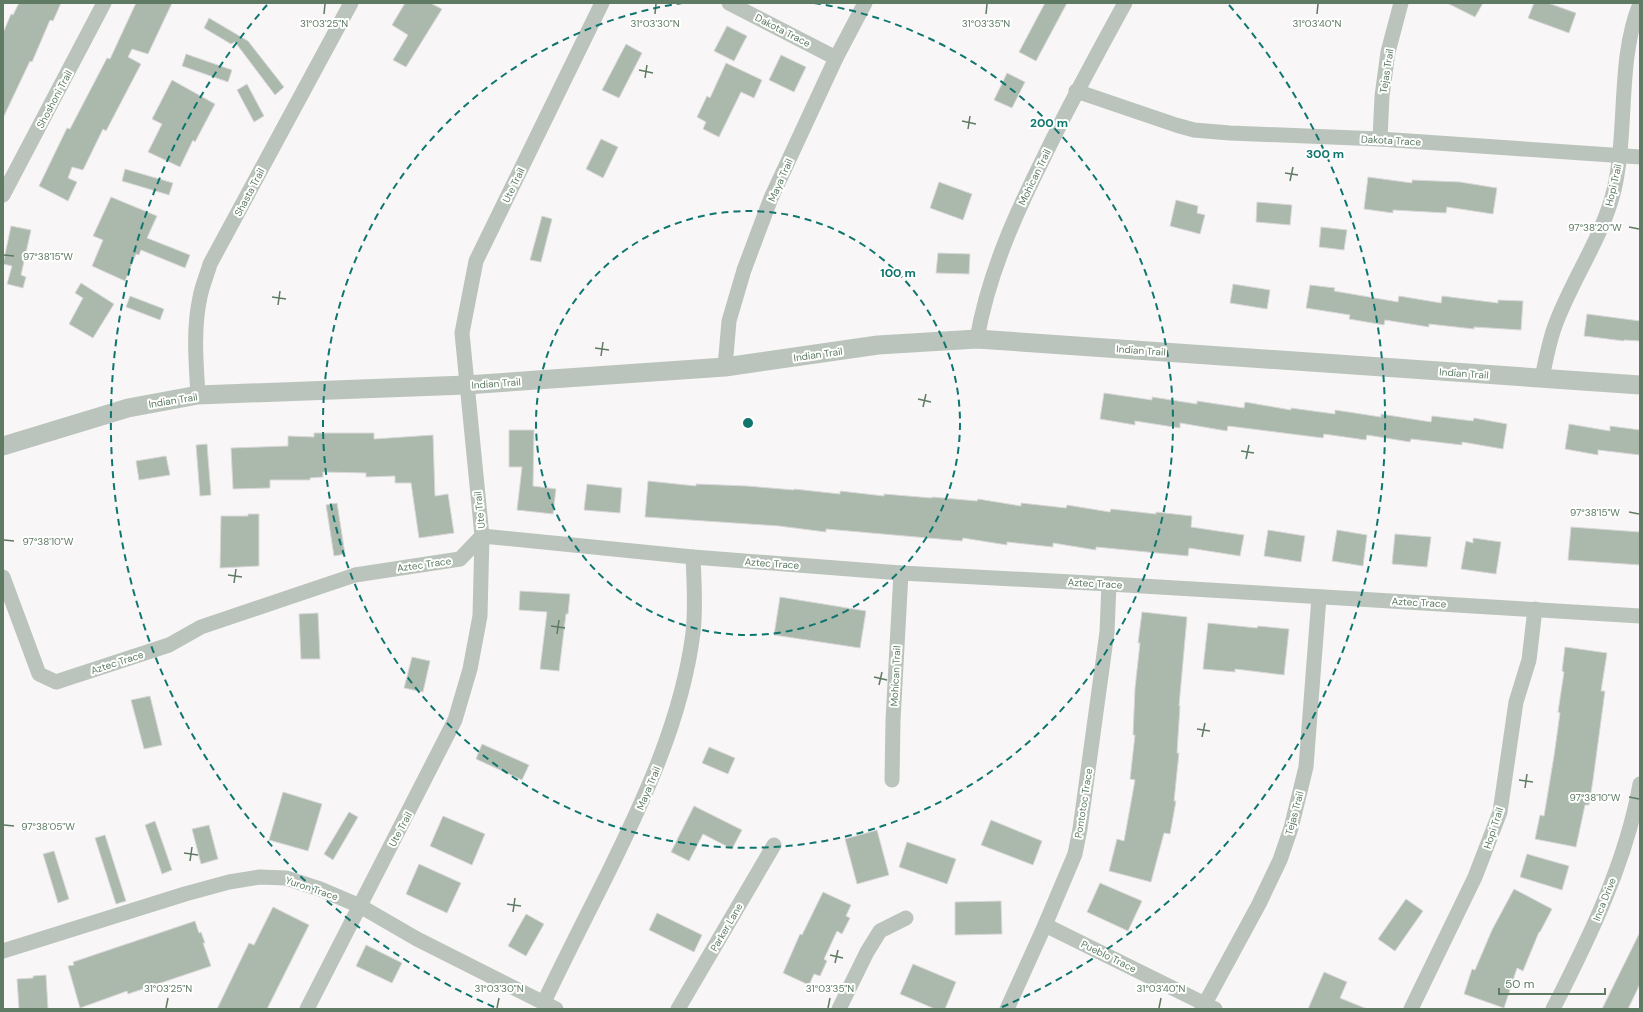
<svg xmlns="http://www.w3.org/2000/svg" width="1643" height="1012" font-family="'DM Sans',sans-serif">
<rect width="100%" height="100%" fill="#f9f6f7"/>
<!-- building -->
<g fill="#abb9ad" stroke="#dad8d9">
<path d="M19,3H61L53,21L50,20L32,62L30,61L3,118V33L11,14L13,15Z"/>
<path d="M136,3H172L148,54L132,49L128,57L141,64L106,131L103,129L83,170L72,167L68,178L77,182L68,201L39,186L67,128L70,129L107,58L110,59Z"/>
<path d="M405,3H430L442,9L406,67L393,60L408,35L392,25Z"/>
<path d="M1045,3H1067L1036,61L1019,52Z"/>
<path d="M1447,3H1483L1475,17Z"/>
<path d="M1534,3H1548L1576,13L1569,33L1528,18Z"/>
<path d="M209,18L248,41L284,87L275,95L235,42L231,44L204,28Z"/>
<path d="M727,26L747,36L734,61L714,51Z"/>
<path d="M626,44L642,53L619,98L602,90Z"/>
<path d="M186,54L232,70L228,82L182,66Z"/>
<path d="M781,55L806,67L794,92L769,80Z"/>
<path d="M726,63L762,80L754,98L741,92L719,137L703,129L706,122L697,117L707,96L710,98Z"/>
<path d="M1007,73L1025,82L1012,108L994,100Z"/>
<path d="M172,80L215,104L195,142L193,140L180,167L148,152L162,124L152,119Z"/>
<path d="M247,84L264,116L254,122L237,90Z"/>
<path d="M601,139L618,147L603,178L586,169Z"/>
<path d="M125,169L173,183L169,195L122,181Z"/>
<path d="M1368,177L1412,183V180L1460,182L1497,188L1493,214L1447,207L1446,213L1393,210V213L1364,209Z"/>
<path d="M939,182L972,194L963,220L930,208Z"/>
<path d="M111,197L157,216L147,238L190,255L185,268L141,250L139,255L136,254L125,281L92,266L103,240L93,236Z"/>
<path d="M1176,200L1198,206L1197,213L1205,215L1200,234L1170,226Z"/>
<path d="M1257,202L1292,205L1290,225L1256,222Z"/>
<path d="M542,216L552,219L541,262L530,260Z"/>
<path d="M11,226L31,230L21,275L26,277L23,288L7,284L12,266L3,264Z"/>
<path d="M1321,227L1347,230L1344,250L1319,247Z"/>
<path d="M938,253L970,254L969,274L936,273Z"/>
<path d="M81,283L114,304L93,338L69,324L83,298L75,293Z"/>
<path d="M1233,284L1270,290L1267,309L1230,303Z"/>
<path d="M1310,285L1335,288L1334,291L1398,302L1399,296L1441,303L1442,296L1498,303V300L1523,301L1521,330L1474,327V329L1429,324V327L1385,320L1384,325L1349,319L1350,315L1306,308Z"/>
<path d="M130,296L164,309L160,320L126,307Z"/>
<path d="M1587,314L1640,321V341L1624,340V341L1584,336Z"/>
<path d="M1104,393L1152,400V397L1197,404V401L1244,408L1245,402L1291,410V408L1335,414V410L1381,417V414L1431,422L1432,416L1473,421L1474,418L1507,424L1503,449L1462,442V445L1411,439L1410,442L1367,435L1366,440L1324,434L1323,438L1228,426L1227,431L1180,423V428L1135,421V425L1100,419Z"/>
<path d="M1569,424L1610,431V426L1640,430V455L1598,450V455L1565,449Z"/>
<path d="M509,430H534L533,486L556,489L553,514L517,510L522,467H509Z"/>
<path d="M314,433H374V439L433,435L435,496L448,494L454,533L419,538L411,483H395V476L366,477V473L323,472V477L310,478V480H270V488L233,489L231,448L288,446V436L314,437Z"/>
<path d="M207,444L211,495L200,496L196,445Z"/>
<path d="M166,456L170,475L139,480L136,461Z"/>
<path d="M648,481L696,486V484L747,486L794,490V489L840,494V491L884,496V494L932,498V497L977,501L978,499L1021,506V503L1066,508L1067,505L1110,512L1111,509L1156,514V512L1192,516L1191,527L1244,535L1240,556L1189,548L1188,556L1096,547V550L1053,543V547L1007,542V545L963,538L962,541L826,529V532L779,526L645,517Z"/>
<path d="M587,484L622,488L620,513L584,510Z"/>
<path d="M337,503L345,554L334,556L326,505Z"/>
<path d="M248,514H259V566L220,568L221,516H248Z"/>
<path d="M1571,527L1640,532V565L1568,560Z"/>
<path d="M1268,530L1305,536L1301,562L1264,556Z"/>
<path d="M1337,530L1367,535L1363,566L1332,561Z"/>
<path d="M1395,534L1431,537L1427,567L1392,564Z"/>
<path d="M1473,538L1501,542L1496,574L1461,569L1466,541L1473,543Z"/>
<path d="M520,591L570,594L568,614H566L559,671L540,669L547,612L519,610Z"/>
<path d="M780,597L866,611L860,648L774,635Z"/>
<path d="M1142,612L1187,617L1179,706H1180L1177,753H1179L1174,801H1176L1170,834L1164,833L1151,882L1109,871L1117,839L1124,841L1135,780L1130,779L1135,735H1133L1135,688L1140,643H1138Z"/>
<path d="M318,613L320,659H301L299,614Z"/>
<path d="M1208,623L1257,628L1258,626L1289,629L1284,675L1235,669V672L1203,669Z"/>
<path d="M1565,647L1607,653L1601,691H1605L1593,780L1589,805H1585L1576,847L1535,839L1540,815L1544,816L1554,756L1560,713L1558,712L1564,672L1562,671Z"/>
<path d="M412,657L430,661L423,692L404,688Z"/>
<path d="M150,696L162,745L144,749L131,700Z"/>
<path d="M482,744L529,765L522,780L476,759Z"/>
<path d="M709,747L735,758L728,774L702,763Z"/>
<path d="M283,792L322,804L308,851L269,840Z"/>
<path d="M694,806L742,830L732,849L703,834L689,861L671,852Z"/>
<path d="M349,812L358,817L333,860L324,854Z"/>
<path d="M443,816L485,834L472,865L430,846Z"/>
<path d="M991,820L1042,841L1033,865L981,845Z"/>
<path d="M155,821L172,870L162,874L145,825Z"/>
<path d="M209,825L218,859L201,864L192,829Z"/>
<path d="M877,830L889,875L857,884L845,839Z"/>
<path d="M105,835L126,901L116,904L95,838Z"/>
<path d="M907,842L956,859L947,884L899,867Z"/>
<path d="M54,851L69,899L58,903L43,854Z"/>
<path d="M1527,854L1569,866L1562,890L1520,877Z"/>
<path d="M419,864L461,883L447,913L406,894Z"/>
<path d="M1100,883L1142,901L1128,931L1087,912Z"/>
<path d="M1514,889L1552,909L1540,932H1539L1523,971L1517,968L1504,1008L1464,994L1472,969L1475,970L1492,930Z"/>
<path d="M823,892L851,905L846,916L850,918L842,934L837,931L824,959L827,961L820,976L814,974L809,985L783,973L800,934L802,935Z"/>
<path d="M1406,899L1423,911L1395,951L1378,939Z"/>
<path d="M1001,901L1002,934L955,935V902Z"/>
<path d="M273,907L309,925L267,1009H217L249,943L254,945Z"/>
<path d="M657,913L702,935L694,952L649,930Z"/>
<path d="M526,914L544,924L526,956L508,946Z"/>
<path d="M195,921L199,933L201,932L205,943H203L211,966L128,994L127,991L80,1008L68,966L74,965L73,962Z"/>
<path d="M1640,932V984L1628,1009H1602Z"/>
<path d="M366,945L402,963L392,983L356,966Z"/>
<path d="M913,964L956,982L945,1009H935L900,994Z"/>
<path d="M1324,972L1347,982L1340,998L1367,1009H1308Z"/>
<path d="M46,975L48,1009H19L17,979L33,978V976Z"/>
</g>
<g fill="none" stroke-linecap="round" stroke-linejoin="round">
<!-- minor -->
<g stroke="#bac4bc" stroke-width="15">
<path d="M729,3L836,58"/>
<path d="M1076,91L1176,125L1194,130L1230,133L1380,139L1640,157"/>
<path d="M1380,139L1382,96L1388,52L1401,3"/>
<path d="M3,195L104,3"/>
<path d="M977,339C988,275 1015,215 1044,157C1069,105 1097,54 1125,3"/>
<path d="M725,367L729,321L744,270L771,198L836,58L865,3"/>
<path d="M1542,378C1546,359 1549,341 1556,323C1573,278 1603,236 1614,190C1628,131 1617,59 1640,4"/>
<path d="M198,395C196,362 193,329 200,297C202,286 207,275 210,264L351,3"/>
<path d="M3,577L39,674L56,682L169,645L201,627L355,575L460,559L482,536L693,557L901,573L1109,584L1640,616"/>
<path d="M892,780L893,720L901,573"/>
<path d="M1045,925L1215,1009"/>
<path d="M3,951L185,894L229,882L260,877L286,878L320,889L360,906L417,939L556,1009"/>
<path d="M544,1002C564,960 585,919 606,877C644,800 682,719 693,633C696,607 694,582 693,557"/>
<path d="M307,1009L455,720L470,669L480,616L482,536L462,333L476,261L602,3"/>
<path d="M678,1009L774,845"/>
<path d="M839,1009L867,952L880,931L906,918"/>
<path d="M1007,1009L1045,925L1075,854L1080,829L1107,632L1109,584"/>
<path d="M1202,1009L1259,904L1280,860L1291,828L1306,767L1319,597"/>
<path d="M1411,1009L1475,877L1500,812L1516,702L1529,660L1535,609"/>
<path d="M1553,1009C1589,938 1626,863 1640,784"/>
</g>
<!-- tertiary -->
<path stroke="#bac4bc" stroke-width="19" d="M3,446L128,408L198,395L466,385L725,367L878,345L977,339L1640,385"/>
</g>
<!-- ticks -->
<path fill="none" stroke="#5f7b64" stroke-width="1.5" d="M324,14L325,4M655,14L656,4M986,14L987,4M1317,14L1318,4M639,70L653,73M645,78L647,65M962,121L976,124M968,129L970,116M1285,173L1298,175M1290,181L1293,167M1629,227L1639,229M4,255L14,256M272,297L286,299M278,305L280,291M595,348L609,350M601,356L603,342M918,399L931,402M923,407L926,394M1241,451L1254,453M1246,459L1249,445M1629,512L1639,514M4,540L14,541M228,575L242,577M234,583L236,569M551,626L565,628M557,634L559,620M874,677L887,680M879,685L882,672M1197,729L1210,731M1202,737L1205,723M1519,780L1533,782M1525,788L1527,774M1629,797L1639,799M4,825L14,826M184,853L198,855M190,861L192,847M507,904L521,906M513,912L515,898M830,955L843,958M835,963L838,950M166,1008L168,998M497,1008L499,998M828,1008L830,998M1159,1008L1161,998"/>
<!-- distance rings -->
<g fill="none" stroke="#0f766e" stroke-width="2" stroke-dasharray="7 5">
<circle cx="748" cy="423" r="212"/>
<path d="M814 3A425 425 0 1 1 682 3"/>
<path d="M494 1007A637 637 0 0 1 267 5M1229 5A637 637 0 0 1 1002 1007"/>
</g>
<g text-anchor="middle" stroke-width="4" stroke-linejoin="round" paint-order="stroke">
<!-- street labels -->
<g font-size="10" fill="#5f7b64" stroke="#fff">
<text transform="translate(783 30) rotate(27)" y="4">Dakota Trace</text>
<text transform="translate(1386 71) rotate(-81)" y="4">Tejas Trail</text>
<text transform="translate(54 99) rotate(-62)" y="4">Shoshoni Trail</text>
<text transform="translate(1391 140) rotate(3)" y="4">Dakota Trace</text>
<text transform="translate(1034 177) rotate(-64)" y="4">Mohican Trail</text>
<text transform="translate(780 180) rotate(-66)" y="4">Maya Trail</text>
<text transform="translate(513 185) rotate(-64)" y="4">Ute Trail</text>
<text transform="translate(1613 185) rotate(-77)" y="4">Hopi Trail</text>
<text transform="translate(249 192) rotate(-62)" y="4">Shasta Trail</text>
<text transform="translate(1141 350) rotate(4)" y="4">Indian Trail</text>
<text transform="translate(818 354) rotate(-8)" y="4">Indian Trail</text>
<text transform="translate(1464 373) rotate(4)" y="4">Indian Trail</text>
<text transform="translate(496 383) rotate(-4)" y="4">Indian Trail</text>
<text transform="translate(173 400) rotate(-9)" y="4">Indian Trail</text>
<text transform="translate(479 510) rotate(-96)" y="4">Ute Trail</text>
<text transform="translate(772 563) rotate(4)" y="4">Aztec Trace</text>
<text transform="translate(424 564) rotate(-8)" y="4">Aztec Trace</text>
<text transform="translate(1095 583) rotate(3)" y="4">Aztec Trace</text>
<text transform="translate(1419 602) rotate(3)" y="4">Aztec Trace</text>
<text transform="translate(117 662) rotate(-18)" y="4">Aztec Trace</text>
<text transform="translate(895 676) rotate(-87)" y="4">Mohican Trail</text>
<text transform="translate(648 788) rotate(-67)" y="4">Maya Trail</text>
<text transform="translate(1083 803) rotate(-81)" y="4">Pontotoc Trace</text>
<text transform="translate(1294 813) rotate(-75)" y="4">Tejas Trail</text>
<text transform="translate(1493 828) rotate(-72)" y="4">Hopi Trail</text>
<text transform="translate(400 829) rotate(-62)" y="4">Ute Trail</text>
<text transform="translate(312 888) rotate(19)" y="4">Yuron Trace</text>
<text transform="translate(1604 899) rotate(-68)" y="4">Inca Drive</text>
<text transform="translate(726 927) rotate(-60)" y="4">Parker Lane</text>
<text transform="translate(1109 956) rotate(26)" y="4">Pueblo Trace</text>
</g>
</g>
<g font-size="10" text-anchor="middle" fill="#5f7b64" stroke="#fff" stroke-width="4" stroke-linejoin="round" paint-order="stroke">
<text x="324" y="27">31°03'25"N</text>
<text x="655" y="27">31°03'30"N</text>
<text x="986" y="27">31°03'35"N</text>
<text x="1317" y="27">31°03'40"N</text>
<text x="1595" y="231">97°38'20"W</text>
<text x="48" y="260">97°38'15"W</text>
<text x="1595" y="516">97°38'15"W</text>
<text x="48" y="545">97°38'10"W</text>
<text x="1595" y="801">97°38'10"W</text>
<text x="48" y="830">97°38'05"W</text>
<text x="168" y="992">31°03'25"N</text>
<text x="499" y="992">31°03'30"N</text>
<text x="830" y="992">31°03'35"N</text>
<text x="1161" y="992">31°03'40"N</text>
</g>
<circle cx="748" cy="423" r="6" fill="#0f766e" stroke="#fff" stroke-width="2"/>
<g font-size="12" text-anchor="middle" font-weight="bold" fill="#0f766e" stroke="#fff" stroke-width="4" stroke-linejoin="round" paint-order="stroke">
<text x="1049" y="127">200 m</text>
<text x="1325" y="158">300 m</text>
<text x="898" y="277">100 m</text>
</g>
<!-- border -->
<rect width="1643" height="1012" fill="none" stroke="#5f7b64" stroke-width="8"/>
<!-- scale -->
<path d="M1499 988v6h106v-6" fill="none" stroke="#5f7b64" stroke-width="2"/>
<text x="1505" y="988" font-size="12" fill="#5f7b64" stroke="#ffffff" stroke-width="3" paint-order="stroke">50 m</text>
</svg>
